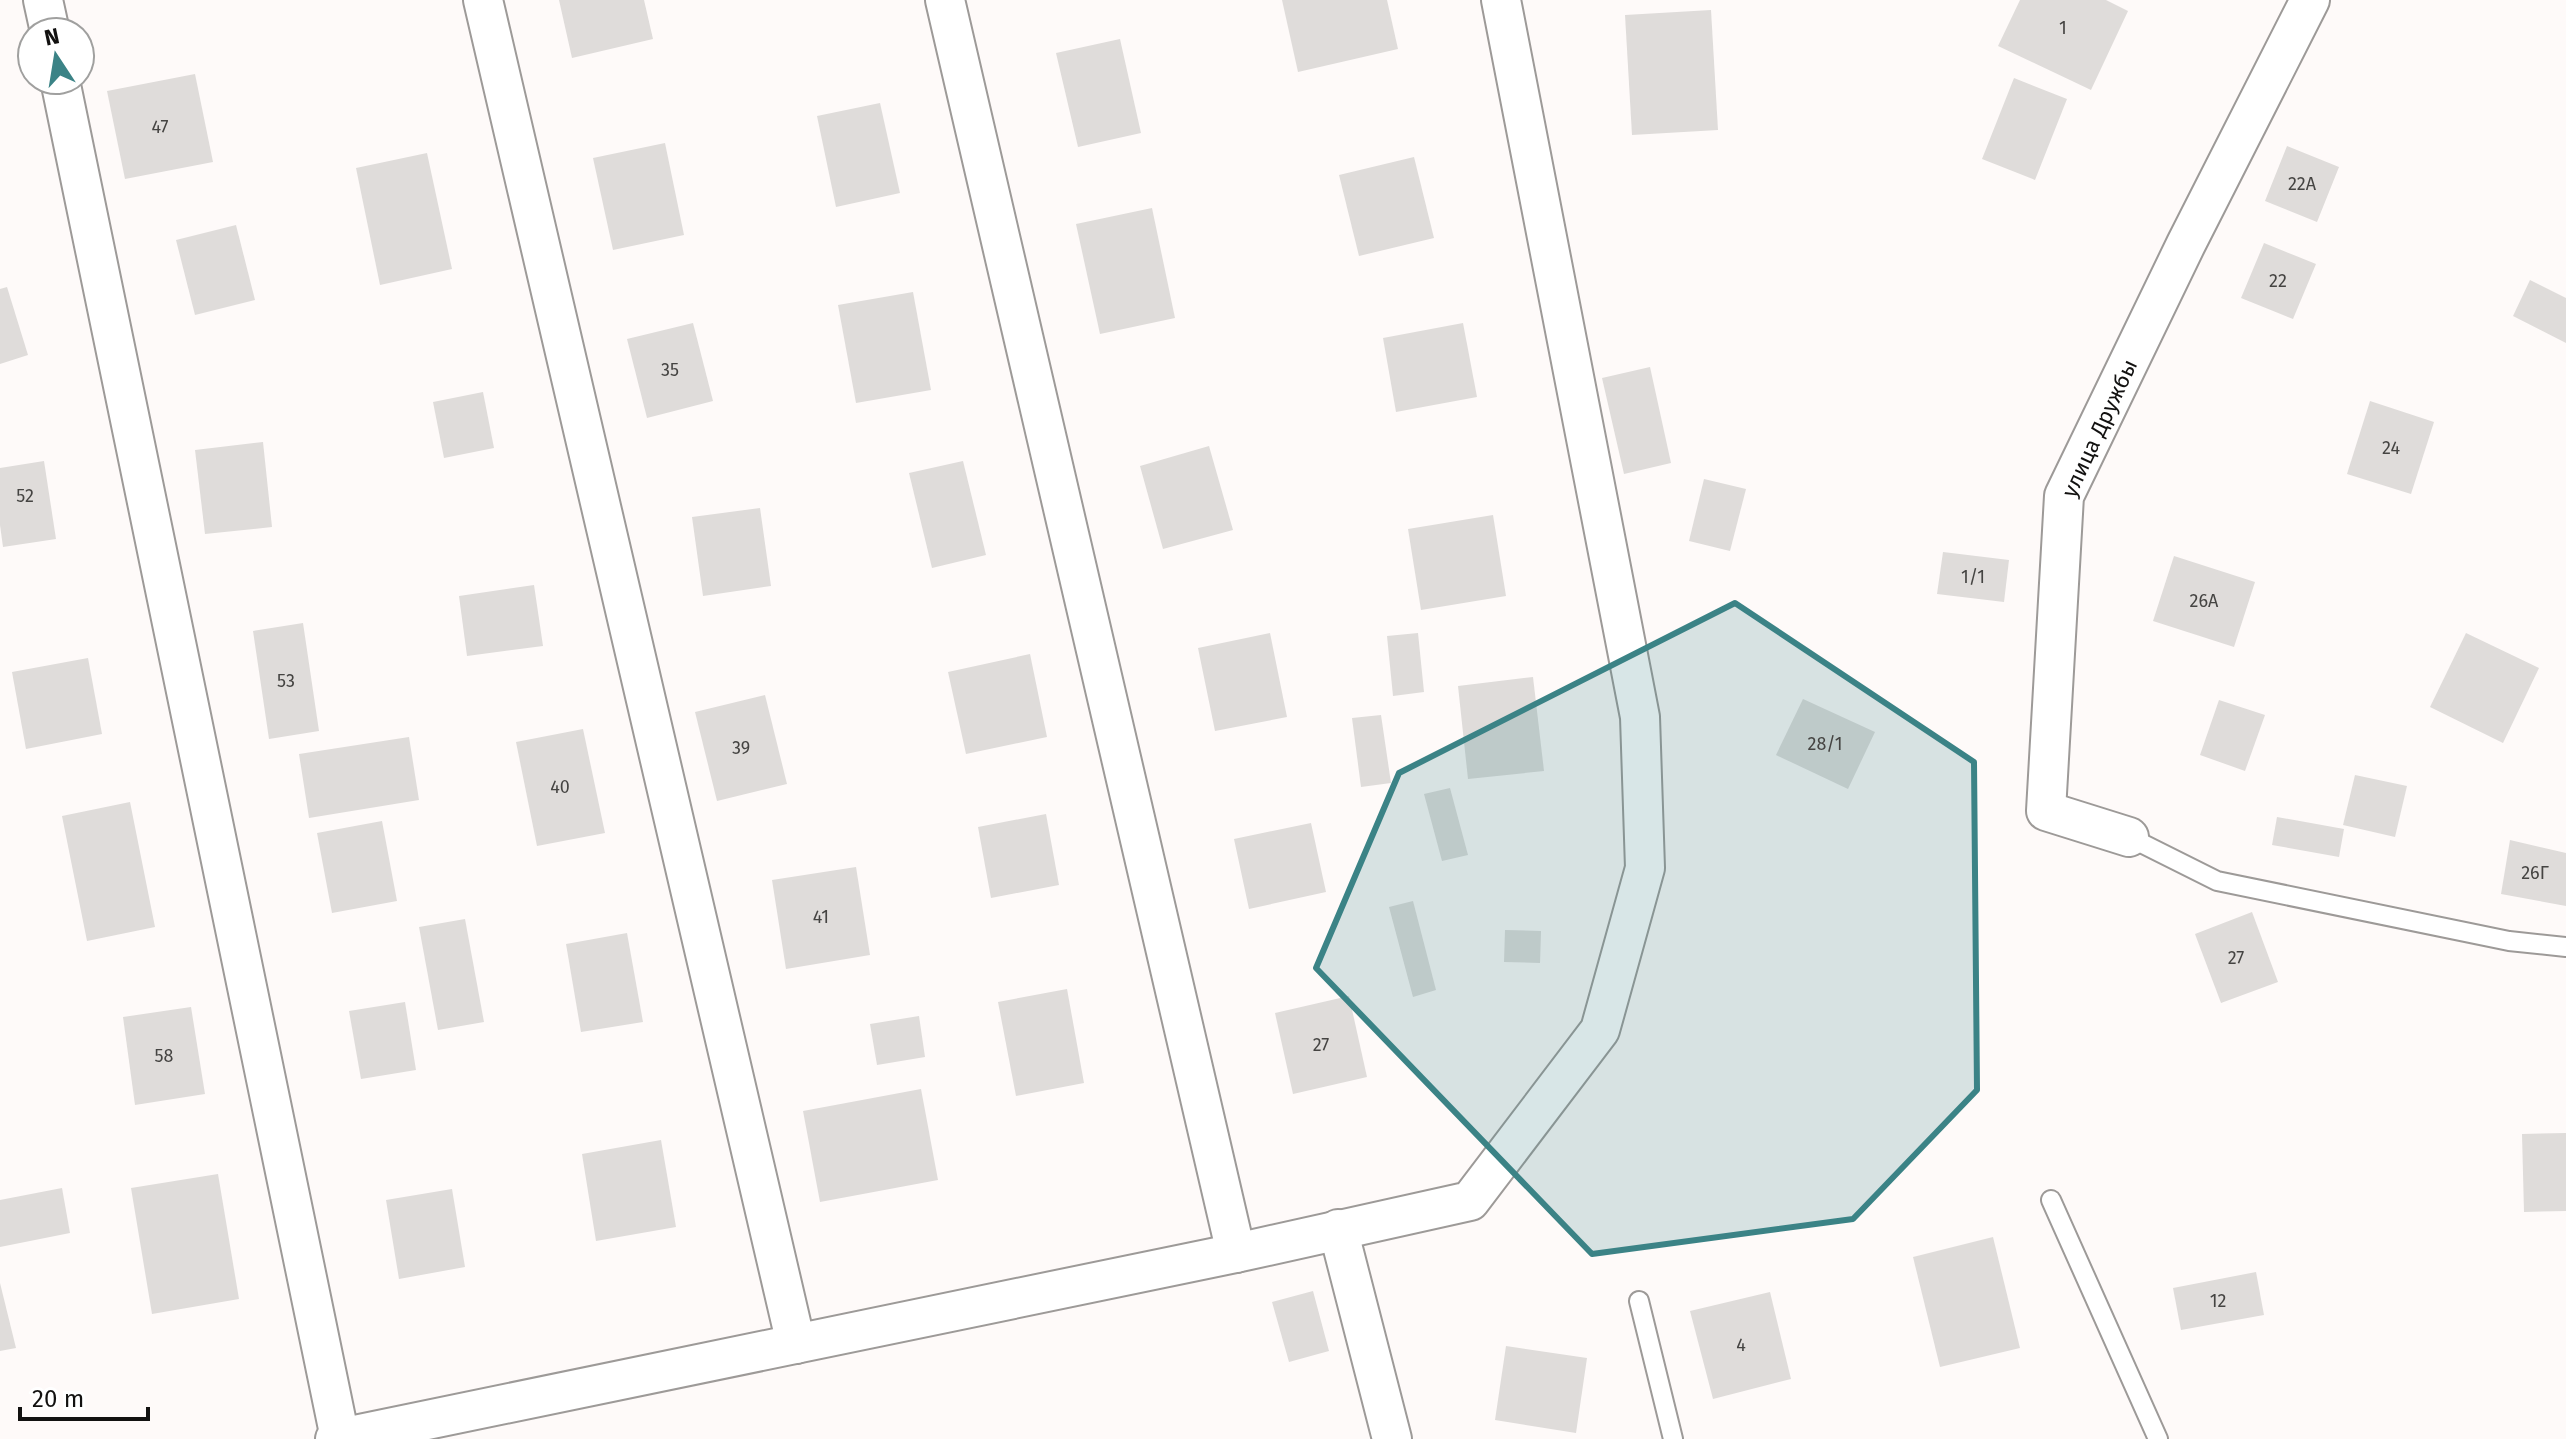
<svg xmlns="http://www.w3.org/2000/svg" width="2566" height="1439" font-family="'Fira Sans',sans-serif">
<rect width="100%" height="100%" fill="#fefaf9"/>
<!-- building -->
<g fill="#dfdcda">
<path d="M559,0H644L653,39L572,58Z"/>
<path d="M1282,0H1387L1398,49L1298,72Z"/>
<path d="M2020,0H2106L2128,11L2091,90L1998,46Z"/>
<path d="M1711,10L1718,130L1632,135L1625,15Z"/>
<path d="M1120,39L1141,133L1078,147L1056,53Z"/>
<path d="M195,74L213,162L125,179L107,91Z"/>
<path d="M2014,78L2067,99L2035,180L1982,159Z"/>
<path d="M880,103L900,193L836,207L817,116Z"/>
<path d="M665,143L684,235L613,250L593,158Z"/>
<path d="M2287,146L2339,167L2317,222L2265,201Z"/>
<path d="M427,153L452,269L380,285L356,168Z"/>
<path d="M1414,157L1434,238L1359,256L1339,175Z"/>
<path d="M1152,208L1175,318L1100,334L1076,224Z"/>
<path d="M236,225L255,300L195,315L176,240Z"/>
<path d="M2264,243L2316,264L2293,319L2241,298Z"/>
<path d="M2530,280L2566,298V343L2513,316Z"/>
<path d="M7,287L28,355L0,364V289Z"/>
<path d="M913,292L931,390L856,403L838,305Z"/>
<path d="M693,323L713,401L647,418L627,339Z"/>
<path d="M1463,323L1477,397L1396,412L1383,338Z"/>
<path d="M1650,367L1671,463L1624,474L1602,378Z"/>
<path d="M483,392L494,448L444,458L433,402Z"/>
<path d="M2370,401L2434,422L2411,494L2347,474Z"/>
<path d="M263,442L272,527L205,534L195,450Z"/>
<path d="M1209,446L1233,530L1163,549L1140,466Z"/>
<path d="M44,461L56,539L3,547L0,525V468Z"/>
<path d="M963,461L986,555L932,568L909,473Z"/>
<path d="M1704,479L1746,489L1730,551L1689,541Z"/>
<path d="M760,508L771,586L703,596L692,517Z"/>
<path d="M1493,515L1506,596L1421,610L1408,529Z"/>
<path d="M1943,552L2009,560L2004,602L1937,594Z"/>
<path d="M2174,556L2255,582L2234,647L2153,621Z"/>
<path d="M534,585L543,646L467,656L459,596Z"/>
<path d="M303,623L319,731L269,739L253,631Z"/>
<path d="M1270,633L1287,717L1215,731L1198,648Z"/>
<path d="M1418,633L1424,692L1393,696L1387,636Z"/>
<path d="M2466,633L2539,668L2503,743L2430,707Z"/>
<path d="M1030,654L1047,737L966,754L948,672Z"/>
<path d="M88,658L102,734L26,749L12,672Z"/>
<path d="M1533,677L1544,771L1468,779L1458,686Z"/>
<path d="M765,695L787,784L717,801L695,712Z"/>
<path d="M1803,699L1875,732L1848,789L1776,755Z"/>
<path d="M2219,700L2265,715L2245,771L2200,755Z"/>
<path d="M1381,715L1391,783L1361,787L1352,718Z"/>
<path d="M583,729L605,833L537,846L516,742Z"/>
<path d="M409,737L419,800L309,818L299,754Z"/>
<path d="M2355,775L2407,786L2395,837L2343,825Z"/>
<path d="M1450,788L1468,855L1442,861L1424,794Z"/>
<path d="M130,802L155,927L87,941L62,816Z"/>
<path d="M1046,814L1059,885L991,898L978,827Z"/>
<path d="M2277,817L2344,829L2339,857L2272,845Z"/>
<path d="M382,821L397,901L332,913L317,833Z"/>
<path d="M1311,823L1326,892L1249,909L1234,839Z"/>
<path d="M2510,840L2566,853V906L2501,894Z"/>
<path d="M856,867L870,955L786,969L772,880Z"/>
<path d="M1413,901L1436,990L1413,997L1389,907Z"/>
<path d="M2252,912L2278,982L2221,1003L2195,934Z"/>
<path d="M465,919L484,1022L438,1030L419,927Z"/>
<path d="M1505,930L1541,931L1540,963L1504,962Z"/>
<path d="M627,933L643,1022L581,1032L566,944Z"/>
<path d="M1067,989L1084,1083L1016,1096L998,1002Z"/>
<path d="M1349,996L1367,1077L1293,1094L1275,1013Z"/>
<path d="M405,1002L416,1070L361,1079L349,1011Z"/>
<path d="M191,1007L205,1094L135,1105L123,1017Z"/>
<path d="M919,1016L925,1057L877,1065L870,1024Z"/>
<path d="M921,1089L938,1180L820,1202L803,1111Z"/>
<path d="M2566,1133V1211L2524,1212L2522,1134Z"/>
<path d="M661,1140L676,1227L596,1241L582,1154Z"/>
<path d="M218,1174L239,1299L152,1314L131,1188Z"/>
<path d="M62,1188L70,1233L0,1247V1200Z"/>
<path d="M452,1189L465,1267L399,1279L386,1200Z"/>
<path d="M1993,1237L2020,1348L1940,1367L1913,1257Z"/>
<path d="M2256,1272L2264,1315L2181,1330L2173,1288Z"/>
<path d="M0,1283L16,1348L0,1351Z"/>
<path d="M1313,1291L1329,1351L1289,1362L1272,1302Z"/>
<path d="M1770,1292L1791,1379L1713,1399L1690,1311Z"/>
<path d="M1506,1346L1587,1358L1576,1433L1495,1420Z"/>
</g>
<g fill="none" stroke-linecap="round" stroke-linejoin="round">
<!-- service casing -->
<g stroke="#9d9a98" stroke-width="22">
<g id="service">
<path d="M2129,837L2217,881L2509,941L2566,947"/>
<path d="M2051,1200L2158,1439"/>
<path d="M1639,1301L1673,1439"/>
</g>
</g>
<!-- minor casing -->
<g stroke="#9d9a98" stroke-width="42">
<g id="minor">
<path d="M43,0L50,32"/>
<path d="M483,0L796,1344"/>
<path d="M945,0L1236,1253"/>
<path d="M60,80L340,1438"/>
<path d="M2129,837L2046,811L2064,496L2186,244L2310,0"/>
<path d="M1338,1229L1392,1439"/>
<path d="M335,1439L1236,1253L1470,1201L1600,1030L1645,868L1640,717L1501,0"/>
</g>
</g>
<!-- service -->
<use href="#service" stroke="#fff" stroke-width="18"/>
<!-- minor -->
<use href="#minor" stroke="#fff" stroke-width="38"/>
</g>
<!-- marked area -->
<path fill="#3b8386" fill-opacity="0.2" stroke="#3b8386" stroke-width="6" stroke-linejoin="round" d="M1735,603L1974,762L1977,1090L1853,1219L1592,1254L1316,968L1399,773Z"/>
<g text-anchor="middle" stroke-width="6" stroke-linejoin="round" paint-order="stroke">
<!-- number labels -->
<g font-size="18" fill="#454442">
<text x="2063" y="34">1</text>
<text x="160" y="133">47</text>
<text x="2302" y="190">22А</text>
<text x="2278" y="287">22</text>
<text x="670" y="376">35</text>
<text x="2391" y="454">24</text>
<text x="25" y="502">52</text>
<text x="1973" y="583">1/1</text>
<text x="2204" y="607">26А</text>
<text x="286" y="687">53</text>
<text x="1825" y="750">28/1</text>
<text x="741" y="754">39</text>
<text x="560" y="793">40</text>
<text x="2535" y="879">26Г</text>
<text x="821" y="923">41</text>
<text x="2236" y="964">27</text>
<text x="1321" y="1051">27</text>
<text x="164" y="1062">58</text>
<text x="2218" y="1307">12</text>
<text x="1741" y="1351">4</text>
</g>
<!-- street labels -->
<g font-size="22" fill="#121110" stroke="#fff">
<text transform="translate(2099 428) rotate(-65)" y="8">улица Дружбы</text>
</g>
</g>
<!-- north arrow -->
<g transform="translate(56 56) rotate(348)"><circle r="38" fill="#ffffff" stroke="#a0a09f" stroke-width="2"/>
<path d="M0-6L14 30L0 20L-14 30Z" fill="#3b8386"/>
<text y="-12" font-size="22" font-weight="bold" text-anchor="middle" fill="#121110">N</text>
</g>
<!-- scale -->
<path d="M20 1407v12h128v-12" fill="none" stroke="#121110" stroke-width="4"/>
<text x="32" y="1407" font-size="24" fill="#121110" stroke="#ffffff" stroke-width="6" paint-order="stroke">20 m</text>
</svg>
